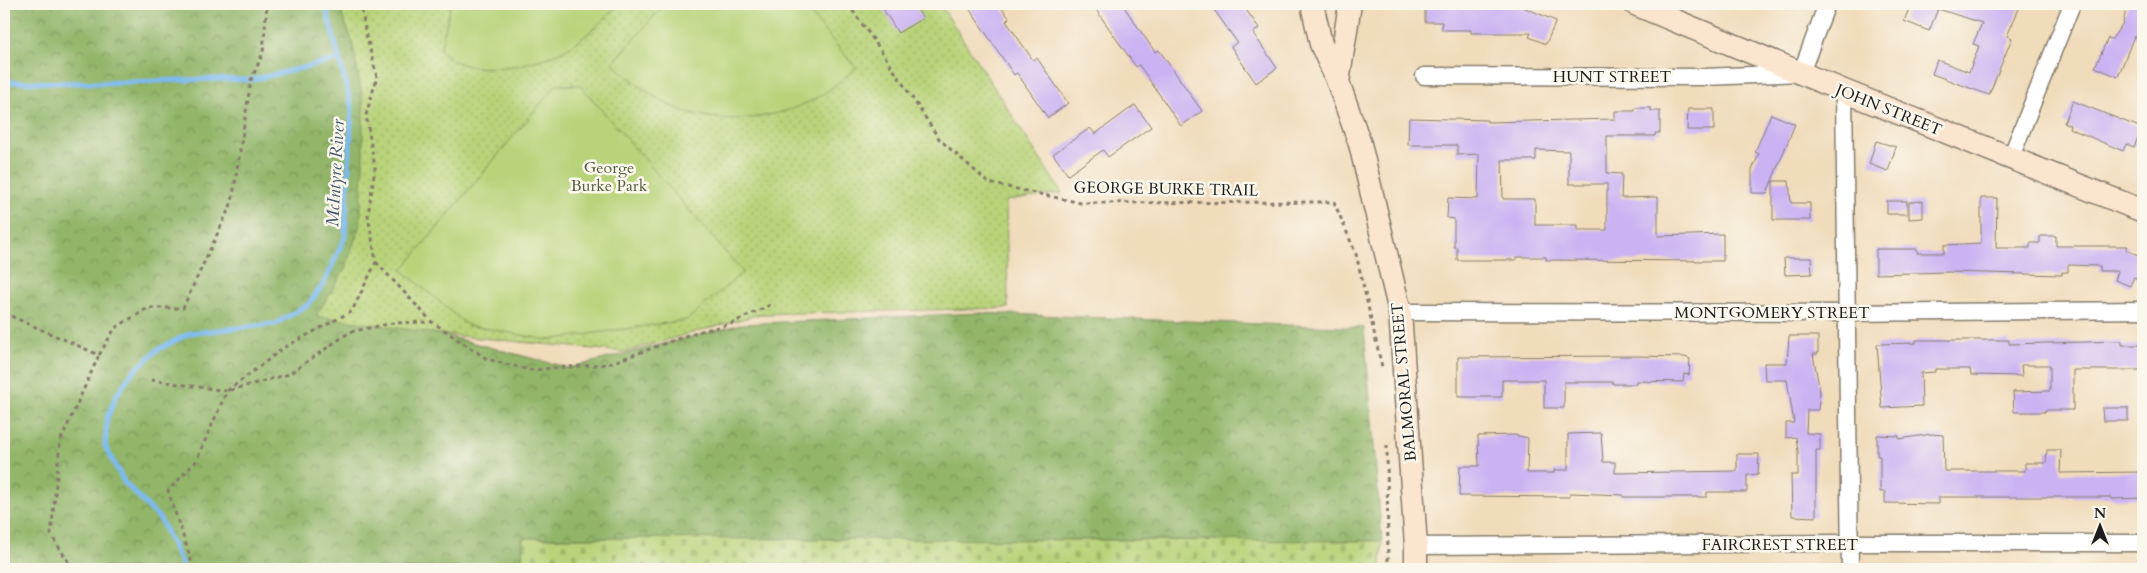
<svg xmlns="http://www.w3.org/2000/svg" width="2147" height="573" font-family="Cardo,serif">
<defs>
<pattern id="forest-crowns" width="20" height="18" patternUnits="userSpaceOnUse" patternTransform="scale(1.25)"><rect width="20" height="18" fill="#92b569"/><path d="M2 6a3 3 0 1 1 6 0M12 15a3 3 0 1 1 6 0" fill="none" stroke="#769256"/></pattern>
<pattern id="cemetery-stones" width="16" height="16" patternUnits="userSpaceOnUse" patternTransform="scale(1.25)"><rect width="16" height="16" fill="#b8d379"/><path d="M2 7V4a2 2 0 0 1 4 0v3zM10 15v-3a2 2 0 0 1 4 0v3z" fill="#9eb568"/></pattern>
<pattern id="park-dots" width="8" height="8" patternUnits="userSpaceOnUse" patternTransform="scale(1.25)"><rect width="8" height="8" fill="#b8d379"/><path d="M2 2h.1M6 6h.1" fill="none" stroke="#9eb568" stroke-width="1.8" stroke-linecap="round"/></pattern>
</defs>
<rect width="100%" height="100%" fill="#fbf7ec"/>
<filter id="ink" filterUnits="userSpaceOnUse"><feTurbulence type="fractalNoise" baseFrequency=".02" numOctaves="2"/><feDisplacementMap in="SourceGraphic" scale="10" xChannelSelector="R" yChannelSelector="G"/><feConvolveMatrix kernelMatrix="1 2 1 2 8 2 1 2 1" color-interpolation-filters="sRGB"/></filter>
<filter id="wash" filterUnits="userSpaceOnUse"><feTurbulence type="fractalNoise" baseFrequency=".0096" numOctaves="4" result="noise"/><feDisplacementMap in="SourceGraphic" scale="20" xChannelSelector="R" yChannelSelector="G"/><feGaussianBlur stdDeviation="1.12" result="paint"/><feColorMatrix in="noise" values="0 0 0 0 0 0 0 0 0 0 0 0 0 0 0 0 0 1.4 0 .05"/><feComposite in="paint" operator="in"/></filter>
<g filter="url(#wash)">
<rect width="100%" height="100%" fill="#f0dcbb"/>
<!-- forest -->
<path fill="url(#forest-crowns)" stroke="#576842" d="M4,4H442L439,334L569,368L742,324L979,313L1364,328L1382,541L523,538L522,569H4Z"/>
<!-- cemetery -->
<path fill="url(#cemetery-stones)" stroke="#6a784a" d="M523,538L1382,541L1381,569H522Z"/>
<!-- park -->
<path fill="url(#park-dots)" stroke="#6a784a" d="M338,4H940L1062,193L1006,201L1008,308L760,314L624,352L439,334L316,316L345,269L360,225L363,171V100L352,41Z"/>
<!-- pitch -->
<g fill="#b8d379" stroke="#6a784a">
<path d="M451,4H619C606,17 592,31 577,42C548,63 490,76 456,62C451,59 445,54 440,51Z"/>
<path d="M665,4H802L856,68C846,76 836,85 826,92C787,118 734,125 690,113C660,105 635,83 613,63Z"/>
<path d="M556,85H580L743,272L687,320L548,340L467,325L402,270Z"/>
</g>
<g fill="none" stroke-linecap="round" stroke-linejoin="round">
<!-- stream -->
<g stroke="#7cbaef" stroke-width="5">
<path d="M4,82L103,83L211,79L251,80L340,59"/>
<path d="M184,569L160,519L124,482L105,446L107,418L116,396L131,374L157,350L190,333L275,324L309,304L324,283L345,237L352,108L325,4"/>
</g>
</g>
<g id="blocks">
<!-- building -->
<g fill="#cbb2f3" fill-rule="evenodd">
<path d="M880,4H913L923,18L898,33Z"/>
<path d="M966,4H999L1009,18L1006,21L1033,60L1037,58L1068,103L1048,118L1017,73L1014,75Z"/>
<path d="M1092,4H1122L1155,52L1159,50L1202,111L1181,126L1139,65L1136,67Z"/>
<path d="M1210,4H1242L1259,28L1253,33L1277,68L1256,83L1231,47L1237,42Z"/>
<path d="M1425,4L1518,5L1556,21L1546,44L1529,37L1531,33H1471V30H1442V22H1425Z"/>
<path d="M1911,4H2021L2007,36L2012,38L1989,95L1932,74L1937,60L1969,72L1979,46L1973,44L1982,23L1938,9L1929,31L1904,21Z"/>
<path d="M2130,4H2143V24L2137,38L2134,36L2118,77L2095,67L2108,38L2112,39L2123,23L2126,10Z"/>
<path d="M2073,101L2142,128L2134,147L2126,144L2123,151L2069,128L2070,125L2064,123Z"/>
<path d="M1135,105L1151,127L1108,157L1103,150L1068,175L1053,154L1090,128L1095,134Z"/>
<path d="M1635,108H1651V111H1660V133H1655V136H1607V173L1622,174L1621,198L1658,197V236L1723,234V261L1546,260V257H1516V260H1457V247H1454V219L1447,218L1448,198L1478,199L1479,154L1457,155V145H1408L1409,118L1487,120V122L1615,119V111H1635ZM1536,150L1569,151V184H1607V230H1578V225H1535V199H1503L1502,160H1536Z"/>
<path d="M1688,109H1714V130H1687Z"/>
<path d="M1771,114L1795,124L1767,193H1752V170L1759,154L1755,152Z"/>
<path d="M1876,141L1896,147L1888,171L1869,164Z"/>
<path d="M1773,181H1789L1791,203H1810V220H1773Z"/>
<path d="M1981,198H1997L1996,248H2030V243H2040V236H2056V246H2128L2126,250L2143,257V281L2134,277L2130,286L2115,280L2118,271H2100V266L2068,265V272H2062V275L1949,272L1876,274V249H1917V253H1944V245L1981,243Z"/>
<rect x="1887" y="201" width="20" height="13"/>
<path d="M1923,201V218L1909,219V202Z"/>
<path d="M1784,258H1811L1812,274L1785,275Z"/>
<path d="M1789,336H1818V354H1813L1820,392L1818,410H1807L1806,433L1820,434V450H1816V517L1792,516L1791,475H1798V451L1796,437L1786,438V423H1794L1787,380H1765L1764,363H1787Z"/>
<path d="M1916,340H2009V344L2122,341V345H2143V370H2073V410H2045V412H2014L2013,392L2050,391V365H2021L2022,376L1971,375L1970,369H1935V372L1921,373L1922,406L1882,408L1877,344L1916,343Z"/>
<path d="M1633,356L1685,357L1690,359L1689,375L1684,374L1683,382L1636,381V384H1613V382H1564V408H1544V380H1502V397H1458V357Z"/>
<path d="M2102,408H2128V421H2103Z"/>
<path d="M1601,433L1603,462H1615V473L1737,471V454H1759L1758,474L1747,475V492H1707V497H1623V495L1570,493V497L1459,496L1460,466H1479L1478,436L1514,435L1528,438L1527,473H1554V470H1568V434Z"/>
<path d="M1932,434L1943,435L1944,471H2025V463H2046L2047,450H2061L2060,473L2143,472V498L2111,499V497H1939V504L1885,503V492H1880V456H1877V435L1899,436V439Z"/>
</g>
</g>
</g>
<g filter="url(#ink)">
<use href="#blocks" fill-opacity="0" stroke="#867c6c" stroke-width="1"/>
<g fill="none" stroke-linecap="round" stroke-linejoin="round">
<!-- street casing -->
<g stroke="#867c6c" stroke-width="19">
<g id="street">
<path d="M1424,76L1704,77L1801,73L1827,4"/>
<path d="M1844,91L1850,569"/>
<path d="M2011,157L2072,4"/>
<path d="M1400,312L1845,313L2143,310"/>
<path d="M1416,546L1850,543H2143"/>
</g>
</g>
<!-- secondary casing -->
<g stroke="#867c6c" stroke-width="25">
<g id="secondary">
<path d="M1312,4L1321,44L1338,82L1360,144L1400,312L1416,546V569"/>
<path d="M1635,4L1844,91L2143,211"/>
<path d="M1338,82L1350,4"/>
</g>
</g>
<!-- path -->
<g stroke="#867c6c" stroke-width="3" stroke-dasharray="4 4" stroke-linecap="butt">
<path d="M848,4L880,49L940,140L989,183L1081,203L1334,202L1356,254L1382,367"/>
<path d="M376,262L432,322L487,359L530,370L608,364L694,333L730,324L770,305"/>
<path d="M4,313L99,355L115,328L148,308H183L232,202L251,80L263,53L267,4"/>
<path d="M151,380L227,391L289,374L350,332L393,323L431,322"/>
<path d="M1387,445L1388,569"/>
<path d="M73,569L51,535L60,442L99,355"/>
<path d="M194,569L168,491L196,461L227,391L285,347L352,311L376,262L368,215L375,168L366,115L377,77L365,30L361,4"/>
</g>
<!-- street -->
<use href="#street" stroke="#fff" stroke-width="16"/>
<!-- secondary -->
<use href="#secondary" stroke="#fbe5cf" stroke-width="22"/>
</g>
</g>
<g text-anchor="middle" stroke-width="5" stroke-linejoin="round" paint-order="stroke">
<!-- street labels -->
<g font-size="16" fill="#1c1c1c" stroke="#fbf7ec">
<text x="1612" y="82">HUNT STREET</text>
<text transform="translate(1889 109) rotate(22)" y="6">JOHN STREET</text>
<text transform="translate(1166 188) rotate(1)" y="6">GEORGE BURKE TRAIL</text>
<text x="1772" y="318">MONTGOMERY STREET</text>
<text transform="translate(1403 382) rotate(-95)" y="6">BALMORAL STREET</text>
<text x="1780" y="550">FAIRCREST STREET</text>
</g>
<!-- park labels -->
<g font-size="16" fill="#535c3d" stroke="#fbf7ec">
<text x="609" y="173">George<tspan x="609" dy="18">Burke Park</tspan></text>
</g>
<!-- water labels -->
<g font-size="18" font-style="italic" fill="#425b70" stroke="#fbf7ec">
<text transform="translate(335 173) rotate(-87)" y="6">McIntyre River</text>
</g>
</g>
<!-- margin -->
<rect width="2147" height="573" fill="none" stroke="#fbf7ec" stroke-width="20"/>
<!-- north arrow -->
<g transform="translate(2100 526)" stroke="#fbf7ec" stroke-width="4" paint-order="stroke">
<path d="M0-4L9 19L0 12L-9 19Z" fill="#1c1c1c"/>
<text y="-8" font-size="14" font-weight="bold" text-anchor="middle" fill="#1c1c1c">N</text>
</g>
</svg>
